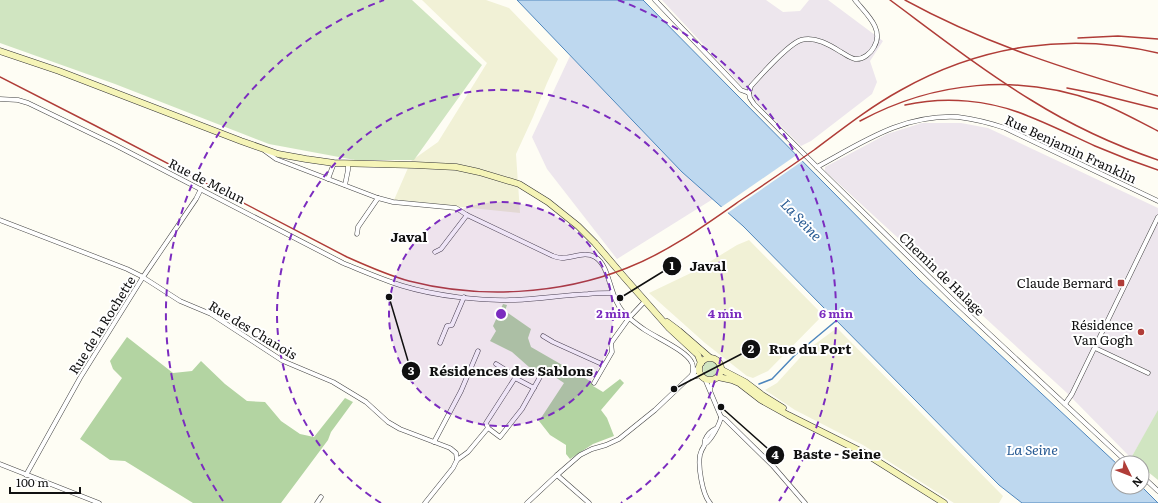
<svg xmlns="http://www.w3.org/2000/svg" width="1158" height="503" font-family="Literata,serif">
<rect width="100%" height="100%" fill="#fefdf4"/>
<!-- industrial -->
<g fill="#ede6ed">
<path d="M662,0H766L783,12L800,11L809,0H828L883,41L870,61L877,82L872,94L811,141L801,146L752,97Z"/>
<path d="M570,56L682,172L713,199L617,259L547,169L532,137Z"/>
<path d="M922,123H961L988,128L1158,208V412L1131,458L1067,393L825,171V167L887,134Z"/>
</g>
<!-- farmland -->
<g fill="#f1f1d6">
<path d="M422,0H486L509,8L558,59L547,83L533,117L516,154L520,213L394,200L411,161L438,142L487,63Z"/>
<path d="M749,240L823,315L768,371L753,378L747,376L705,343L649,293L693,272L737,245Z"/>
<path d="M837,328L1003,496L999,503H954L863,445L795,410L765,390L777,383L807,350Z"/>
</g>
<!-- green -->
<g fill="#d0e5c1">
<path d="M0,0H412L482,65L414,160H355L269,144L115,84L0,43Z"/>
<circle cx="711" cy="369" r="8"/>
<path d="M1158,410V480L1142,467V463H1137L1131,458Z"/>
</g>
<!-- forest -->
<g fill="#b3d4a2">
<path d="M503,304L507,305L505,311L531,329L528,338L531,347L590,381L593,386L603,392L620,379L624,383L601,410L607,418L614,436L593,444L570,459L566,454V445L550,435L539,421L564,383L546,371L542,376L529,367L512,352L490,341L496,331L493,326Z"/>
<path d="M127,337L173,373L192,371L201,361L225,384L247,401L265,402L281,421L300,434L314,437L345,398L353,402L331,432L328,440L281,503H193L125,461L110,460L80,439L122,378L113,369L110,361Z"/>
</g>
<!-- water -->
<path fill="#bed8ef" stroke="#4e86bd" d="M517,0H643L919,279L1118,465V487H1142L1158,503H1022L999,485L743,226L682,172Z"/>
<!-- pier -->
<path fill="#fefdf4" d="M798,154L804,160L726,214L720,208Z"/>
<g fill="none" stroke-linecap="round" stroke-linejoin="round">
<!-- stream -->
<path stroke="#4e86bd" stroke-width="1.5" d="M759,384L772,379L794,356L837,320"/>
<!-- minor casing -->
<g stroke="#434343" stroke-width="5">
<g id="minor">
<path d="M655,0L741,90L749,93"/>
<path d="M749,93L750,98L754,104L817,167L953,300L1128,463"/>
<path d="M749,93L751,86C761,75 788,44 801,40C815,36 830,45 841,52C845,54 850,58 855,59C863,60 871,53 874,47C885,29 865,13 855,0"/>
<path d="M0,99L18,100L28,103L115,145L343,263C363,271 383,280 403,286C436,296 480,301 515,300C539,299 564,295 588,294C596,293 604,293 612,293"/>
<path d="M265,151L276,159L378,198L393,202L456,208L467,215L553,256C556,257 559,258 562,258C573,258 585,251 595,257C612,267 608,301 628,317C634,322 639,326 645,330C657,338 687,351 692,363C694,367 693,371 692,375"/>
<path d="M817,167C863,142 903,114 958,117C974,119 990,123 1005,128L1158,201"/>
<path d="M328,179L334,163"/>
<path d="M345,185L348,170V164"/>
<path d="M0,220L127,269L141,276L180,301L211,314L283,361L333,382L366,402L388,422L400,429L450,448L456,453L457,460L453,468L425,503"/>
<path d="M357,234L358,227L378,198"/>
<path d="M435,252L441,249L467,215"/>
<path d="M543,336L553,342L604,365"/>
<path d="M440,343L447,326L452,325L464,297"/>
<path d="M1095,348L1148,373"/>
<path d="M496,364L514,375L515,378"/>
<path d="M692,377L701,375"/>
<path d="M705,379L721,417"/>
<path d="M594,383L612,352L611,343L629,318L645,301"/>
<path d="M710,389L713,380"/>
<path d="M1065,404L1072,394L1158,217"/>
<path d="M721,417L725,419L773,466L805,503"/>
<path d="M488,428L486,423L515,378L534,388"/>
<path d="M434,442L461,391L478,351"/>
<path d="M705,444C711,440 720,424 721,417"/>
<path d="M457,460L468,452L488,428L500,437L522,409L540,377"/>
<path d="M0,464L99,503"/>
<path d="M26,475L80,378L143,277L196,199L201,189"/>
<path d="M557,475L589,503"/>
<path d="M1142,476L1158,491"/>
<path d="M317,503L321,497"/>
<path d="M527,503L557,475L580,455L592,449L606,445L619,439L655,410L694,373L699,366"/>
<path d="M710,503C702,494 698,466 700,455C701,451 702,449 704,446C705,444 704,442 705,440C707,435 711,431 715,429"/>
</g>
</g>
<!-- secondary casing -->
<g stroke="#323232" stroke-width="7">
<g id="secondary">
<path d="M0,51L59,71L241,141L278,154L306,159L334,163L415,165L456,167L479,172L519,184L548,202L578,226L595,243L624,277L669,328L696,353L698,355L701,363"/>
<path d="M667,322L679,331L709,357"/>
<circle cx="710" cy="369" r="11"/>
<path d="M722,370L745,382L762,395L783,408"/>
<path d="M718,377L732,380L739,383L761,400L788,415L866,454L944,503"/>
</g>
</g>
<!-- minor -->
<use href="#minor" stroke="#fff" stroke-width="4"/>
<!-- secondary -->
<use href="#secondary" stroke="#f5f4b7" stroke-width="6"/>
<!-- rail -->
<g stroke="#b03d38" stroke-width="1.5">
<path d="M890,0C936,34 982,70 1031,100C1071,125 1114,145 1158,160"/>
<path d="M905,0C985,44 1071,71 1158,96"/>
<path d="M1078,38L1118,36L1158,39"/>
<path d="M0,77L94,125L347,257C367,266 387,275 409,281C479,299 559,295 627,268C668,252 704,226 741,200C765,184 790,167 814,150C842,129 870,107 901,90C981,45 1069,32 1158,53"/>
<path d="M1067,88L1098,94L1158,109"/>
<path d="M905,105C946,96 990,100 1028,116C1051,125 1073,136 1095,146C1116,155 1137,163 1158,170"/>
<path d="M860,121C934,81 1018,73 1098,102C1119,110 1138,121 1158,131"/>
</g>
</g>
<!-- distance rings -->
<circle cx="501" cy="314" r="112" fill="#7b2cbf" fill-opacity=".12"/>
<g fill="none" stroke="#7b2cbf" stroke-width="2" stroke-dasharray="7 5">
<circle cx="501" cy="314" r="112"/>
<path d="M381 503A224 224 0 1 1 621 503"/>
<path d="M223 501A335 335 0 0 1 384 0M618 0A335 335 0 0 1 779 501"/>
</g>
<!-- markers -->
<g fill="#b03d38" stroke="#fff" stroke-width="1.5">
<rect x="1117" y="279" width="8" height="8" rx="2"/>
<circle cx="1141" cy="332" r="4"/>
</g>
<g text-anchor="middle" stroke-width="4" stroke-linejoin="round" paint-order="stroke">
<!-- street labels -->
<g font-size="13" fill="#101010" stroke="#fff">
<text transform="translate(1071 149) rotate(25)" y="5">Rue Benjamin Franklin</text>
<text transform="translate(207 181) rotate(27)" y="5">Rue de Melun</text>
<text transform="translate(942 274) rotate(44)" y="5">Chemin de Halage</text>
<text transform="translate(102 325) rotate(-58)" y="5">Rue de la Rochette</text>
<text transform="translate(253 330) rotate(31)" y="5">Rue des Chanois</text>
</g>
<!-- poi labels -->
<g font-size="13" fill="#101010" stroke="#fff" text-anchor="end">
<text x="1113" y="288">Claude Bernard</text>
<text x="1133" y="330">Résidence<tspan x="1133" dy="15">Van Gogh</tspan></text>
</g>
<!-- water labels -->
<g font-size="14" font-style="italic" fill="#275a93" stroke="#fff">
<text transform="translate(801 220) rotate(46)" y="5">La Seine</text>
<text x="1032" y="455">La Seine</text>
</g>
<!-- neighbourhood labels -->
<g font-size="14" font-weight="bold" fill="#101010" stroke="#fff">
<text x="409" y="242">Javal</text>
</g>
</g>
<circle cx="501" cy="314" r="6" fill="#7b2cbf" stroke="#fff" stroke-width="2"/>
<g font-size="12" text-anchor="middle" font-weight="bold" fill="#7b2cbf" stroke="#fff" stroke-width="4" stroke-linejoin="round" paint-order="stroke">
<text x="613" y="318">2 min</text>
<text x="725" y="318">4 min</text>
<text x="836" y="318">6 min</text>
</g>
<!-- callouts -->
<path fill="none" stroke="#101010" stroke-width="1.5" d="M620 298L672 266M674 389L751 349M389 297L411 371M721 407L775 455"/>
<g fill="#101010" stroke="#fff" stroke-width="1.5">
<circle cx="620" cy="298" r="4"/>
<circle cx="674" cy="389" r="4"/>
<circle cx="389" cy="297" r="4"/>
<circle cx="721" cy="407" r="4"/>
<circle cx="672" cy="266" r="10"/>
<circle cx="751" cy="349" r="10"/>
<circle cx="411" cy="371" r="10"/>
<circle cx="775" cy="455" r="10"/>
</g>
<g font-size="12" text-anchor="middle" font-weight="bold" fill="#fff">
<text x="672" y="270">1</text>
<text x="751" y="353">2</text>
<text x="411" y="375">3</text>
<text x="775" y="459">4</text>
</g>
<g font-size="14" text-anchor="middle" font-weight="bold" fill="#101010" stroke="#fff" stroke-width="4" stroke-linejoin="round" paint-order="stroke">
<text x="708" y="271">Javal</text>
<text x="810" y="354">Rue du Port</text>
<text x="511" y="376">Résidences des Sablons</text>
<text x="837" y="459">Baste - Seine</text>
</g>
<!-- north arrow -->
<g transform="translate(1130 475) rotate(133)"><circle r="19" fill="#ffffff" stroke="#9f9f9f"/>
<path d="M0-3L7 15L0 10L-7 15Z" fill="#b03d38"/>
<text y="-6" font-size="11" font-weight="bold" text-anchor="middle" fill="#101010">N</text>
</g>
<!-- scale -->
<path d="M10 487v6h70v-6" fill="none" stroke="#101010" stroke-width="2"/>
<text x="16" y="487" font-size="12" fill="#101010" stroke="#ffffff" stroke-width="3" paint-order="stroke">100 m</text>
</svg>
